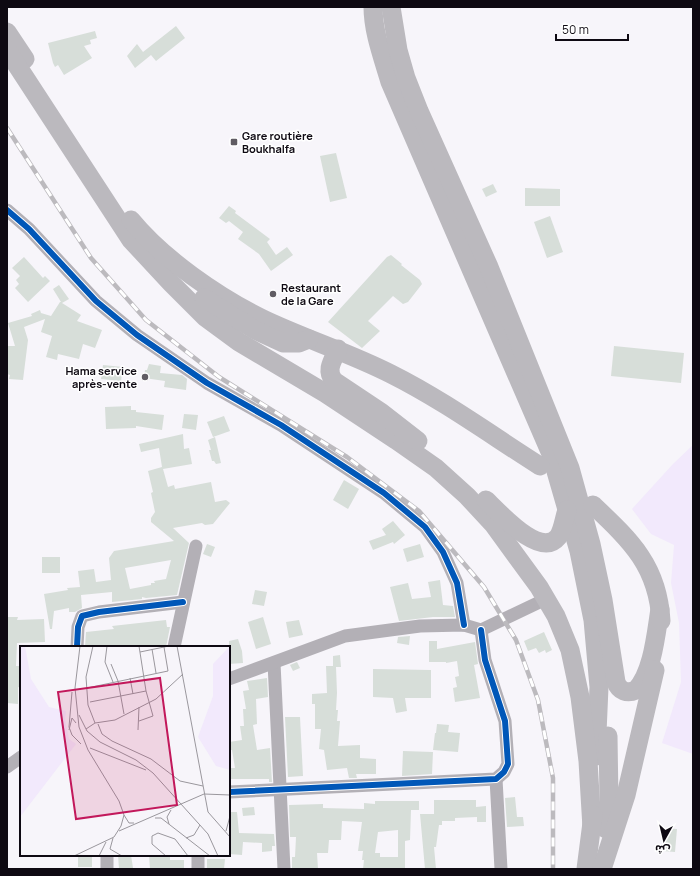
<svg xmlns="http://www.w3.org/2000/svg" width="700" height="876" font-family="Manrope,'Noto Sans Arabic',sans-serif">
<rect width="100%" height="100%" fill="#f7f5fa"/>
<!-- green -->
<path fill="#f2e9fc" d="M693,445V754L662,743L681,682L679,623L671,583L674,545L651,534L632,509L673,464Z"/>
<!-- building -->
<g fill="#d7ded9" fill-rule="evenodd">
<path d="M176,26L185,38L156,61L151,55L135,68L127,56L137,44L143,52Z"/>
<path d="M95,31L97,38L90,40L91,44L84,46L92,58L64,75L58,65L55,67L53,63L48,43Z"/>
<path d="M336,153L347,198L330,202L320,156Z"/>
<path d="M493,184L497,192L486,197L482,189Z"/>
<path d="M525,188L560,189V206H525Z"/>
<path d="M229,206L236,211L235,213L270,239L267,242L276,255L287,247L293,255L271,271L259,254L238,239L243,232L229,221L226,223L219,218Z"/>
<path d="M550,216L563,252L547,258L534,222Z"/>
<path d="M391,255L402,264L401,265L420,280L422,284L408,302L403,304L393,296L368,321L380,331L362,348L328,322L387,257Z"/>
<path d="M24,257L43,278L45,276L50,281L28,302L15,288L19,284L16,280L20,276L12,268Z"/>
<path d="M59,285L69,299L62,303L81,315L77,321L102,330L95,348L83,344L79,359L58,354L57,360L46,357L52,336L41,332L45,319L24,327L28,340L23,380L9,379L10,375L7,374V346H15L8,323L32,316L31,314L40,310L41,313L51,316L60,302H61L53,289Z"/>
<path d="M614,346L684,353L681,383L611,376Z"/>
<path d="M149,364L161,366L160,373L182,375L187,379L186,390L164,387L165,381L144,378L145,370H147Z"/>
<path d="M103,365L123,367L121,381L101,379Z"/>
<path d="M131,406V410H136V412L164,415L162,430L136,426V428L106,429L105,407Z"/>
<path d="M184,414L198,415L196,430L182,428Z"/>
<path d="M224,416L230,431L213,437L207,422Z"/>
<path d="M183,434L184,449L189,448L192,464L163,469L168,487L174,485L175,489L211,482L215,502L226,500L230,503L213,524L205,525L202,523L173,528L189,543L177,595L146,598L142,597V599L112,602V592L81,595L82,608L75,612H69V608L54,611L52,629H50L44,594L68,590L67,588L80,587L78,571L94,569L96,582L111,580L109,558L114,551L174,541L151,522V518L155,512L151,493L153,492L148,471L162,467L159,448L141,452L139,444ZM171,560L166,579L154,581L155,583H151V585L130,589L125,568Z"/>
<path d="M215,437L221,463L216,464L214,461H212L209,450H211L208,440Z"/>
<path d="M344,480L359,489L348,509L333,500Z"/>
<path d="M393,521L405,535L394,544L393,542L373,550L369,541L386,535L382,529Z"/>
<path d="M207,544L215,547L211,557L203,554Z"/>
<path d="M420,544L424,557L407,562L403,549Z"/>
<rect x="42" y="557" width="18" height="16"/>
<path d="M440,580L443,605L453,606L455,617H433L399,621L390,587L408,583L412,599L431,597L428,582Z"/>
<path d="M255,590L267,592L264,606L252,604Z"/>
<path d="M7,617H18L17,620L44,619L45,642L17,643L16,666H21V688L18,687V704L7,703Z"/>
<path d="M263,617L271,644L256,649L248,622Z"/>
<path d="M166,620L167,627H170L166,647H85L86,632L114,629L112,626Z"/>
<path d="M299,620L303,635L289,638L286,622Z"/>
<path d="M544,632L552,650L546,653L545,650L539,653L536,648L528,651L524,641Z"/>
<path d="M410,636L409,645L397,643L398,637Z"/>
<path d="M238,639L242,651L243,663L229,664V641Z"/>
<path d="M429,641H437V649L475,642L478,664L474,665L480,698L455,702L453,688L457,687L455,677L459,676L457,661L446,663V662H429Z"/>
<path d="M340,655L341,667H336L337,693L336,710H338L337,721H340L338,746L360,745V758L376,759V774H356L357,778H349L347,768L327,770L324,750L319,749L321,729H315V704H312V694L327,693L326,666H333V656Z"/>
<path d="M297,662L300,668L293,671L290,665Z"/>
<path d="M373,669L431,670V698H405L407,711L396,713L393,698L373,697Z"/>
<path d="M267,678L268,697L256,699L257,724L253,725L257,750L270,748L272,782H269V779H229V768H235L232,750H229V742L242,740L240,726H244L243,709H246L243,691L249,690L247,681Z"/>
<path d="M285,717H300L303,776L288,777Z"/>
<path d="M437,724L449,725L448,732L460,733L458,752L433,750L435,733H436Z"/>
<path d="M403,751L433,752L432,774L402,776Z"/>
<path d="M515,797L517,817H523L524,826L507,827L505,798Z"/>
<path d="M434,800H476V807L486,806V822H477V817L455,818V821H442V825H439L436,847H434L436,869H425L420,814H434Z"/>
<path d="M375,801H419V810H411L410,840L405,841V869H363L364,860H362L363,851H358L362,822L342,821L341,840H329L328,853H317L318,869H292V857H295L296,837H290L289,805L323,804V808L364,809V803L375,804ZM398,830V857H380V853H375L378,832Z"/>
<path d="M254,807L255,815L243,816L242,808Z"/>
<path d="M229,812H237L239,833L274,834L275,846H272V851L262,852V843L243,842L242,855L229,854Z"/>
<path d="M664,828L677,829L675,852L663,851Z"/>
<rect x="78" y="855" width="14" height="12"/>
<path d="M118,855H131L133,868L119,869Z"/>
<path d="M149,855H170V860H184V869H169V868L150,869Z"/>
<path d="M207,859H225L224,869H207Z"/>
</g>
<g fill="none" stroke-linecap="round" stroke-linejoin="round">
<!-- minor -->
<g stroke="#b3b0b6" stroke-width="13">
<path d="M7,210L29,229L96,301L137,335L207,383L281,425L384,493L425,527L443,552L457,583L464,625"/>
<path d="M77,647L78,627L82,616L99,612L183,602"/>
<path d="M174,647L196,546"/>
<path d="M274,663L284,869"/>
<path d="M229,679L345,636L420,626L464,625L481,630L546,599"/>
<path d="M7,767L21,757"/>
<path d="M496,779L501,869"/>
<path d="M229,792L496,779L504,772L508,764L505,721L485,660L481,630"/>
<path d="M107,855V869"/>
<path d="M198,855V869"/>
</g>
<!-- highway -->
<g stroke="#bbb9be" stroke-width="19">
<path d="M373,7C373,32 383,58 390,82L551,454L579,551L593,620L599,687L596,756"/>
<path d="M391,7L398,50L406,78L419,111L489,267L570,468L591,544L603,600L616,682C619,691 627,694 636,690C653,672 656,633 660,609"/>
<path d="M7,32L25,59"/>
<path d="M7,50L131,240L171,283L205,317L239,342L325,393L396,440L436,468L467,496L493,524L539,587L556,616L570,650L580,697L588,761L592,828"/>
<path d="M131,220C163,259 218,297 263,319C305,339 350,353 391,374C443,400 491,435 540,466"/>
<path d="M204,298L255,330L283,343H299L309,339"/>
<path d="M338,349C333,360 325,370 334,381L382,413L418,441"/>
<path d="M486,500C499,512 540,559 558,537C563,530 564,518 567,510"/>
<path d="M593,505C631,541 658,566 661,621"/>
<path d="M606,829L609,801L608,736"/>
<path d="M586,869L593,815"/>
<path d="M602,869L626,795L655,670"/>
</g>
<!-- rail casing -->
<g stroke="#bcbabe" stroke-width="4.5">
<path id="rail" d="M7,128L91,258L146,320L219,377L347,457L419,511L484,587L516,640L538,700L553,778V869"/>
</g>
<!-- rail -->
<use href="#rail" stroke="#fff" stroke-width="3" stroke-dasharray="9" stroke-linecap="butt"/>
<!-- cycleway casing -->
<g stroke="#fff" stroke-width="8">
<g id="cycleway">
<path d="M7,210L29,229L96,301L137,335L207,383L281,425L384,493L425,527L443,552L457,583L464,625"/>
<path d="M77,647L78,627L82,616L99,612L183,602"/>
<path d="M229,792L496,779L504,772L508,764L505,721L485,660L481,630"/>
</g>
</g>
<!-- cycleway -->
<use href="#cycleway" stroke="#0057b8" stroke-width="6"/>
</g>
<!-- markers -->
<g fill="#605c63" stroke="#fff" stroke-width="1.5">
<rect x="230" y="138" width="8" height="8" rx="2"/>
<circle cx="273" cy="294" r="4"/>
<circle cx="145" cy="377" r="4"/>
</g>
<g text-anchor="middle" stroke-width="3" stroke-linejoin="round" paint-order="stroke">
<!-- poi labels -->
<g font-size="11" font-weight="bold" fill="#0e0912" stroke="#fff" text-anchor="start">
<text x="242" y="140">Gare routière<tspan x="242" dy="13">Boukhalfa</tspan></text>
<text x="281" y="292">Restaurant<tspan x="281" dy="13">de la Gare</tspan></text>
<text x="137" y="375" text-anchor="end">Hama service<tspan x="137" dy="13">après-vente</tspan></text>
</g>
</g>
<!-- overview -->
<g transform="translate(20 646)">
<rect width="210" height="210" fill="#f7f5fa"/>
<path d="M0,0H5L11,33L29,61L46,65L45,74L49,93L56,98L0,171ZM210,0V124L196,120L178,91L193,50V18Z" fill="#f2e9fc"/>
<path fill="none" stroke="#9a979d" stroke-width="1" d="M73,0L66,31L68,59L75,77M87,0L85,16L93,36M119,0L126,45L133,70L119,75M157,0L188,166L210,191M132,3L136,27M120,6L149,0M91,18L98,35L104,68M110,32L113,48M67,42L148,25L144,1M52,46L49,81L52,89L61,98M70,56L126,45M59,69L67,85L80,96L116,114L133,127L188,188L198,210M78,78L82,88L92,95L131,113L160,135L183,140M66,83L75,77L95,74L136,53L163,28M49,84L52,72L56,77M118,84L119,61M70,102L126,124M104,169L109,177H114M135,172H141L190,210M149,178L147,171L151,164M99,185L184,148L210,149M206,185L210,170M93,192L90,203L102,210M166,192L174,189L180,179M54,210L94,191L101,180L104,169L99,155L68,104L59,81L55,42L60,0M79,210L86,196M146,210L132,198V190L138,187L155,193L168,210"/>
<path fill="#c2185b" fill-opacity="0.15" stroke="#c2185b" stroke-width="2" d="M140,32L157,159L56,173L38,46Z"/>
<rect width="210" height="210" fill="none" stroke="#0e0912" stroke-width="2"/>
</g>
<!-- border -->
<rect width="700" height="876" fill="none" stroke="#0e0912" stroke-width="16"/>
<!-- north arrow -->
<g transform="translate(664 840) rotate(188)" stroke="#ffffff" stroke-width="3" paint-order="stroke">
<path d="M0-3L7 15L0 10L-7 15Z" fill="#0e0912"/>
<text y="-6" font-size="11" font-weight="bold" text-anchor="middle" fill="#0e0912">ش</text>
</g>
<!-- scale -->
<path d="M556 34v6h72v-6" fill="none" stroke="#0e0912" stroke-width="2"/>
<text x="562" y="34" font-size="12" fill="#0e0912" stroke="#ffffff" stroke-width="3" paint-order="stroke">50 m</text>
</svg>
